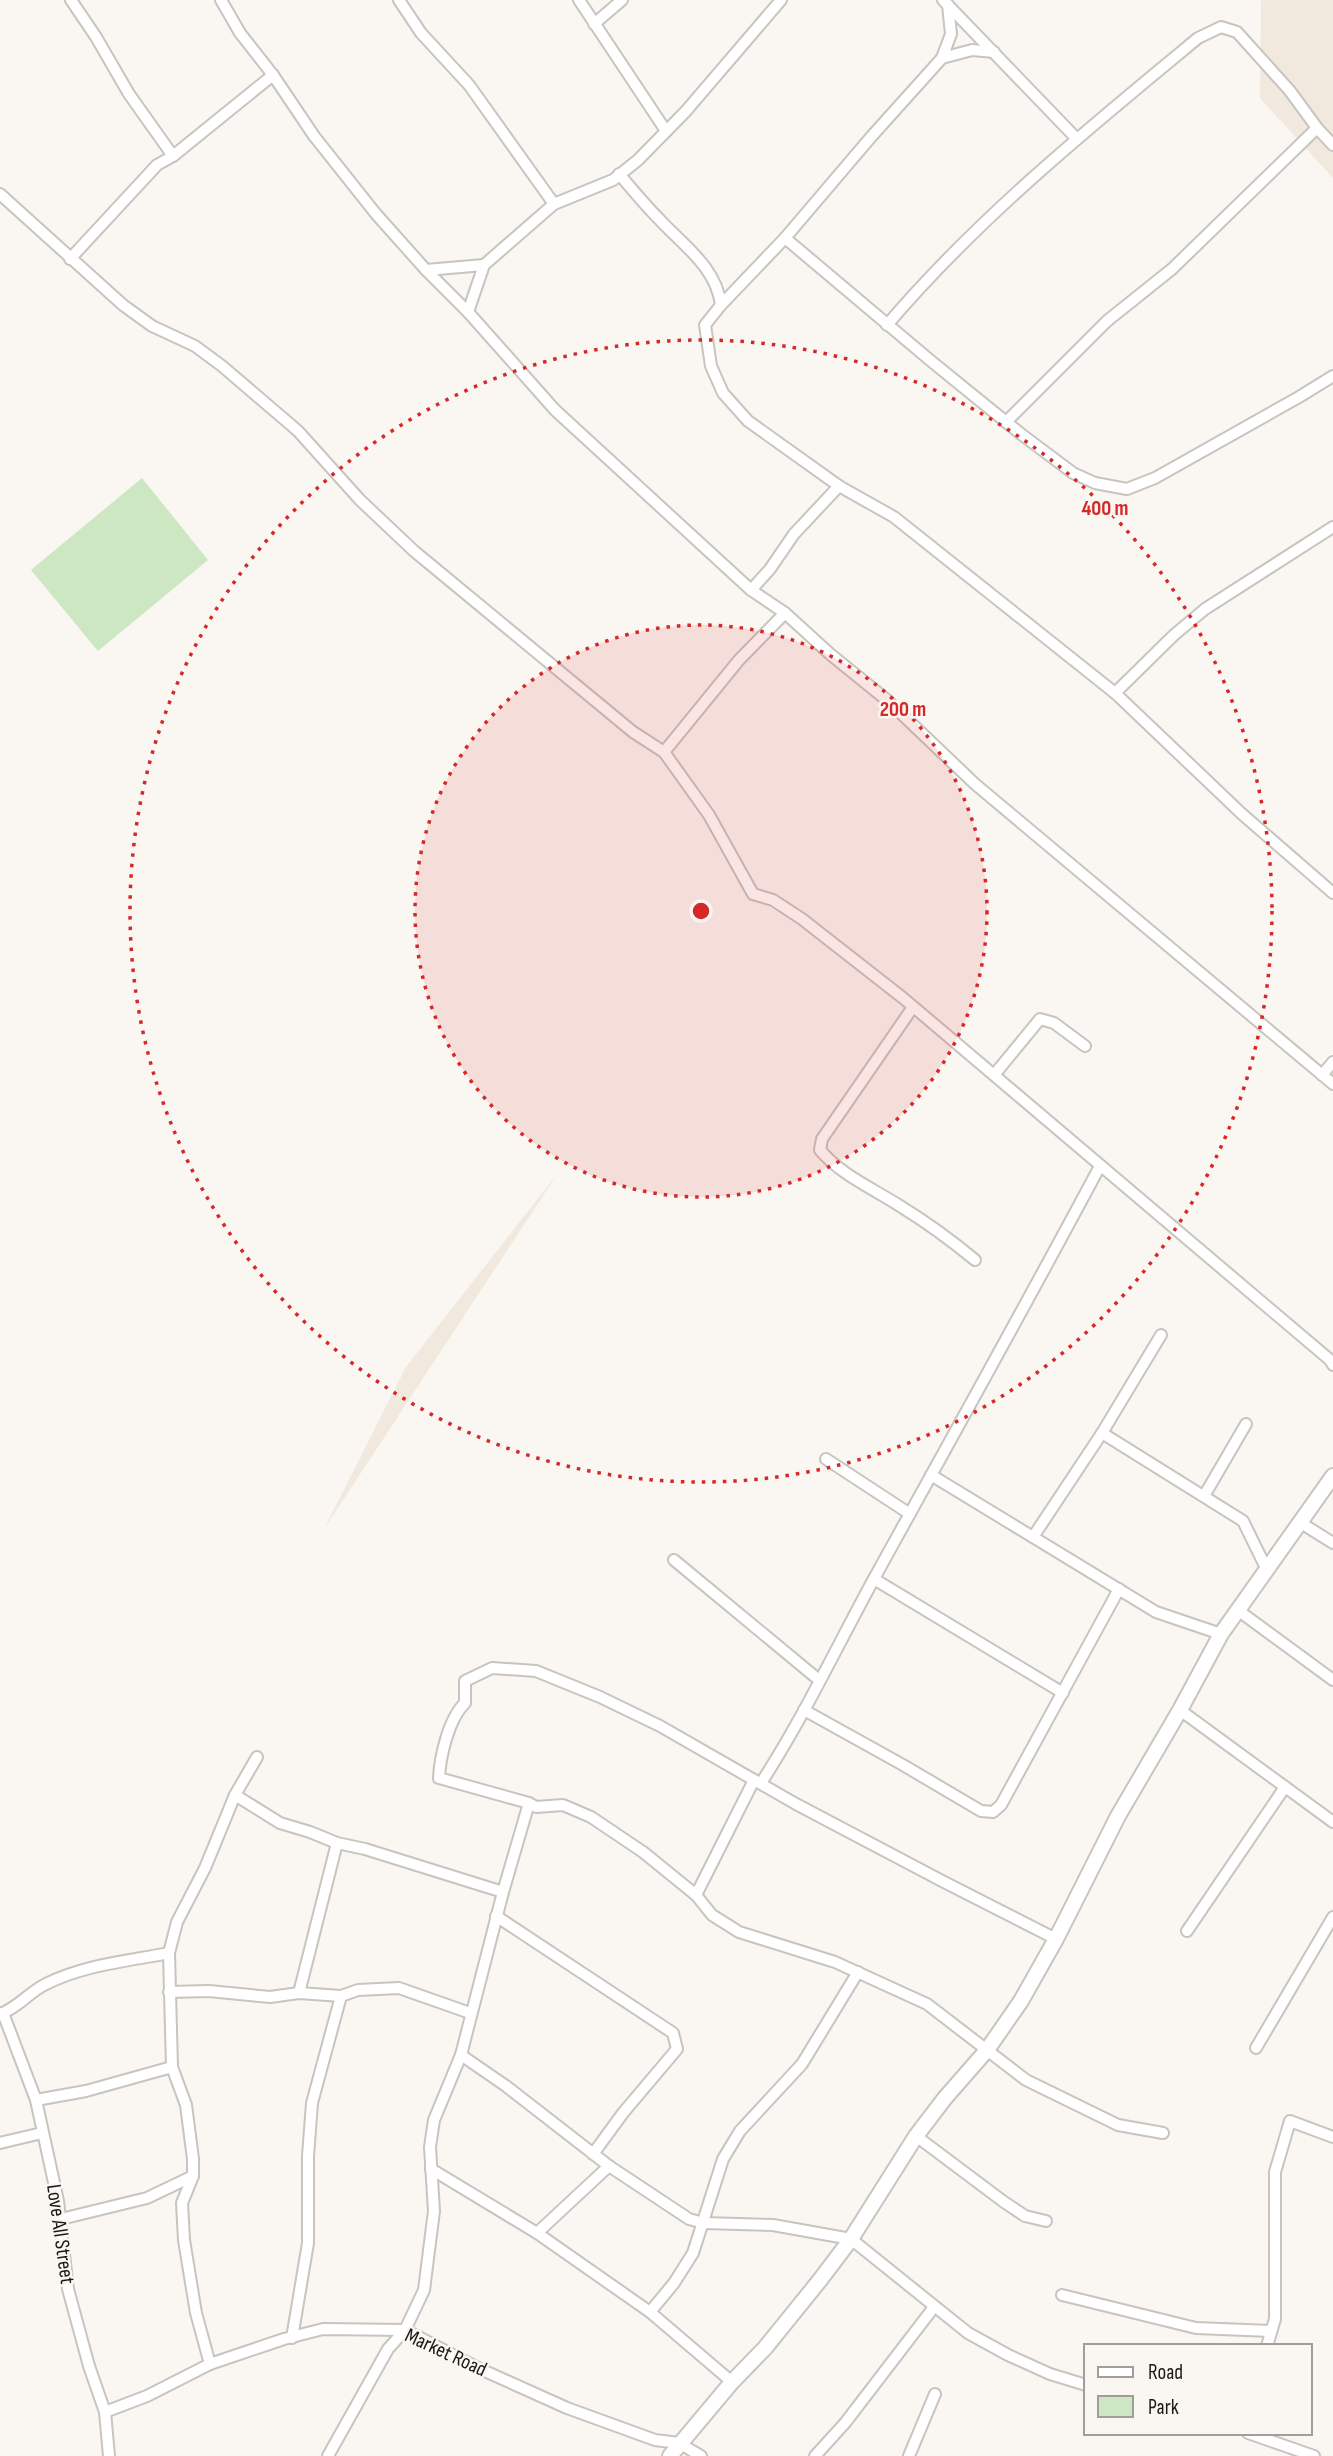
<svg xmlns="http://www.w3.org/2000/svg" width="1333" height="2456" font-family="'Sofia Sans Condensed',sans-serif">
<rect width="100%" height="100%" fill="#faf6f2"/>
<!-- built -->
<g fill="#f1e8de">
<path d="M1261,0H1333V178L1260,98Z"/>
<path d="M558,1173L324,1529L406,1367Z"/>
</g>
<!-- green -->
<path fill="#cce7c1" d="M142,478L208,560L98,651L31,570Z"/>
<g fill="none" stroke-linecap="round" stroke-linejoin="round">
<!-- minor casing -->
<g stroke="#c8c4c0" stroke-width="14">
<g id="minor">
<path d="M71,0L96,37L129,94L173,156"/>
<path d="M221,0L240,33L273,75L314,136L376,214L426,270L468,312L555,410L751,590L785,613L830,654L888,701L975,784L1333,1084"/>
<path d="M399,0L421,33L469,85L554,204"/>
<path d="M579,0L666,131"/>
<path d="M943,0L1076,138"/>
<path d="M594,24L622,0"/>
<path d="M942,58L972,50L994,52"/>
<path d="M619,174C632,189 645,205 659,219C684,246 716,267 721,305L705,325L711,366L723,393L748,421L839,486L894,517L1115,693L1242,814L1333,893"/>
<path d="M0,194L123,305L152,326L195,346L222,366L298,431L360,500L414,551L633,732L664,752L709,815L753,894L773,900L802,919L903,998L1330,1360L1333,1365"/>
<path d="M785,238L931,361L1021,434L1073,473L1095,483L1127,489L1155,478L1299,397L1333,376"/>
<path d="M70,259L157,165L173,156L273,75"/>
<path d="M426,270L484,265"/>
<path d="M721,305L785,238L871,137L942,58L951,34L948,5"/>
<path d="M468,312L484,265L554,204L613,180L638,160L686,111L781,0"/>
<path d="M887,325C979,217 1089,128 1198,38L1221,27L1237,32L1290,91L1317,128L1333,145"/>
<path d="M1006,422L1107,321L1172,269L1317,128"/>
<path d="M751,590L770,569L794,534L839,486"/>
<path d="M1115,693L1174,635L1205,609L1333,527"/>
<path d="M664,752L739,660L785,613"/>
<path d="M913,1007L822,1139L820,1150C841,1175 872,1188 900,1206C926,1222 951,1240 975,1260"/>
<path d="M994,1075L1040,1019L1054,1023L1085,1046"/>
<path d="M1322,1075L1333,1062"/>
<path d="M1102,1433L1243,1521L1266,1568"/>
<path d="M826,1459L910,1514"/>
<path d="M931,1475L1156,1612L1221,1634"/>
<path d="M1204,1496L1246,1424"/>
<path d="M1301,1523L1333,1543"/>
<path d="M1033,1537L1102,1433L1161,1335"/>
<path d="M674,1560L819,1680"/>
<path d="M874,1579L1063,1693"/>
<path d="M1239,1611L1333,1680"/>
<path d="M804,1710L903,1765L981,1811L993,1812L1001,1805L1119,1589"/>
<path d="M1180,1710L1333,1822"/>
<path d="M761,1783C804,1717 838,1644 876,1575C951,1439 1027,1303 1100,1166"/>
<path d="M235,1795L280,1823L310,1832L337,1843L365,1849L503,1892"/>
<path d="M696,1895L754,1780"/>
<path d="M496,1916L673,2033L677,2049L623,2113L593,2154"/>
<path d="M1187,1931L1285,1787"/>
<path d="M1056,1939L944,1882L796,1804L660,1726L600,1697L536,1671L492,1668L465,1681V1703C449,1718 440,1756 439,1778L529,1803L536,1807L563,1805L591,1817L643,1852L696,1895L712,1915L739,1932L835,1962L927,2004L1026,2080L1118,2125L1163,2133"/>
<path d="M169,1992L209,1991L270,1997L299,1993L341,1996L358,1990L399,1988L470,2013"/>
<path d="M299,1993L337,1843"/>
<path d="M3,2013L36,2100L58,2201L68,2289L89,2366L105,2412L109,2456"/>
<path d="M0,2014C18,2008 29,1992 46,1984C83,1965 128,1961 169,1953"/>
<path d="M1256,2048L1333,1917"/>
<path d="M461,2055L506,2086L609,2166L689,2219L704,2223L773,2225L851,2239L968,2333L1008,2355L1050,2374L1086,2385"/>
<path d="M36,2100L86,2091L172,2067"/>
<path d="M916,2136L1004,2202L1025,2216L1046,2221"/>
<path d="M0,2143L42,2133"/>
<path d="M431,2169L537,2233L650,2312L732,2382"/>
<path d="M61,2219L147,2198L193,2176"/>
<path d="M537,2233L609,2166"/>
<path d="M1062,2295L1196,2328L1271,2331"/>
<path d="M650,2312L674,2283L693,2253L723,2159L740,2131L802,2064L858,1972"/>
<path d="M292,2338L308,2243V2156L312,2103L341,1996"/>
<path d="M1267,2346L1275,2319V2172L1290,2121L1333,2137"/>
<path d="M210,2364L196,2313L184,2240L182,2203L193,2176V2159L186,2105L172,2067L169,1953L177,1922L205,1868L235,1795L257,1757"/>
<path d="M105,2412L147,2396L210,2364L284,2339L323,2329L405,2330L478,2368L567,2408L655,2440L679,2443L701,2456"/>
<path d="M1248,2433L1314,2456"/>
<path d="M328,2456L388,2349L405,2330L424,2290L434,2211L430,2147L434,2120L461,2055L503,1892L529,1803"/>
<path d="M815,2456L845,2423L934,2307"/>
<path d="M909,2456L935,2394"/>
</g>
</g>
<!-- tertiary casing -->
<g stroke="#c8c4c0" stroke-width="18">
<path id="tertiary" d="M670,2456L732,2382L765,2348L820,2280L851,2239L916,2136L945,2098L987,2050L1021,2001L1056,1939L1118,1816L1180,1710L1221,1634L1333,1476"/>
</g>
<!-- minor -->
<use href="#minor" stroke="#fff" stroke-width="10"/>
<!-- tertiary -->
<use href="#tertiary" stroke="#fff" stroke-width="14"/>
</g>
<!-- distance rings -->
<circle cx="701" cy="911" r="286" fill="#d62828" fill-opacity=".12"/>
<g fill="none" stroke="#d62828" stroke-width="3.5" stroke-dasharray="3.5 7">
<circle cx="701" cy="911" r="286"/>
<circle cx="701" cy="911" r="571"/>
</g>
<g text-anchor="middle" stroke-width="5" stroke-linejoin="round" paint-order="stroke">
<!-- street labels -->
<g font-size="21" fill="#1a1817" stroke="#faf6f2">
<text transform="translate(61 2234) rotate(82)" y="7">Love All Street</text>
<text transform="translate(446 2352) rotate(25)" y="7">Market Road</text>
</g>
</g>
<circle cx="701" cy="911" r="10" fill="#d62828" stroke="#faf6f2" stroke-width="3.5"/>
<g font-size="21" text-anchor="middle" font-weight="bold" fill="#d62828" stroke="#faf6f2" stroke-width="5" stroke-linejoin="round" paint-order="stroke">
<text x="1105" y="515">400 m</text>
<text x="903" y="716">200 m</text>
</g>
<!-- legend -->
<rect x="1084" y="2344" width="228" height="91" fill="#faf6f2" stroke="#a09d9a" stroke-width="2"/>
<rect x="1098" y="2367" width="35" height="10" fill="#ffffff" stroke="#a09d9a" stroke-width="2"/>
<text x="1148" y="2379" font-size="21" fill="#1a1817">Road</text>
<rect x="1098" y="2396" width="35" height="21" fill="#cce7c1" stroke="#a09d9a" stroke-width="2"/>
<text x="1148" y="2414" font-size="21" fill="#1a1817">Park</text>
</svg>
